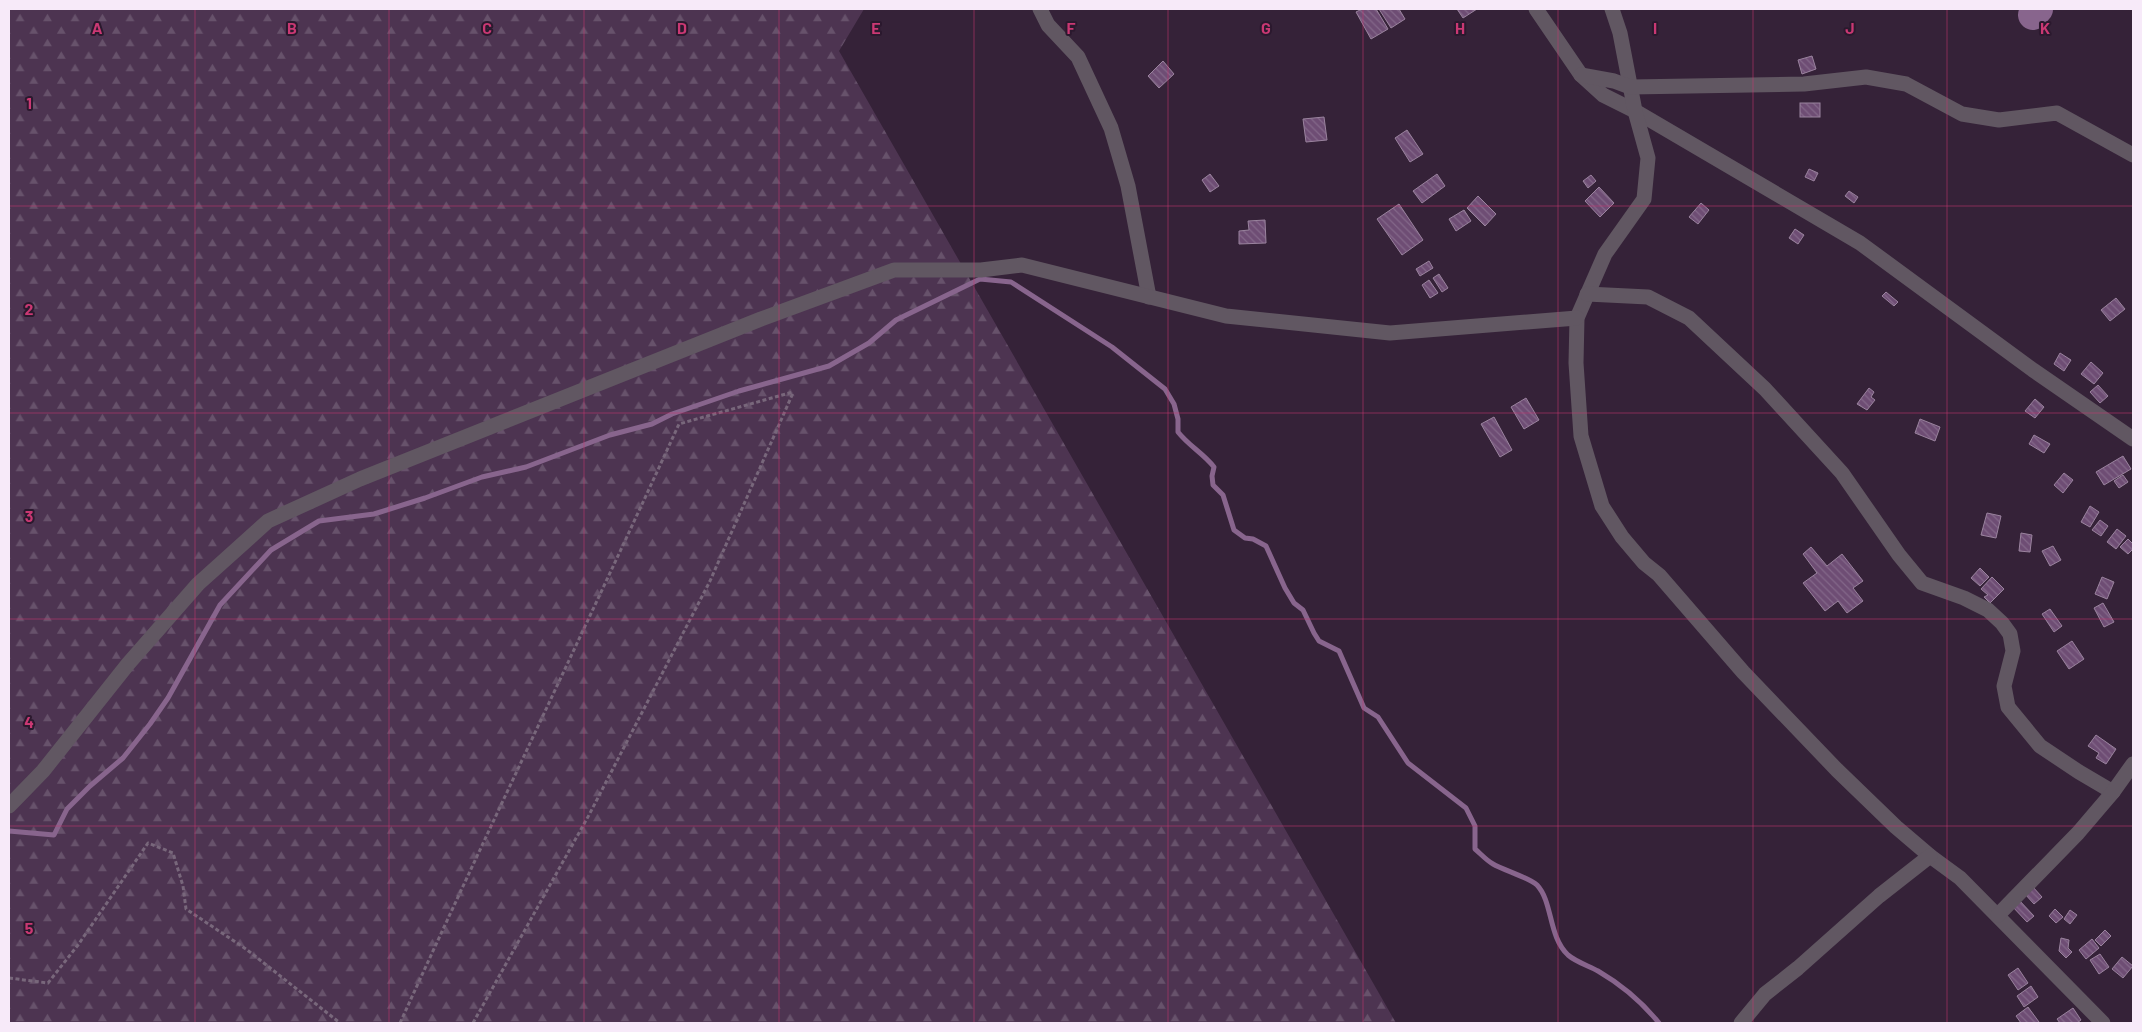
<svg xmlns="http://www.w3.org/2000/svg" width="2142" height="1032" font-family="Barlow,sans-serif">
<defs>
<pattern id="forest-firs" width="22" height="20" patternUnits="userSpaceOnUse" patternTransform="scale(1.25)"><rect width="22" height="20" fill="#4d3451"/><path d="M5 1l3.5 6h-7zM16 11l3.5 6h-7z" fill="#67526b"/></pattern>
<pattern id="building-back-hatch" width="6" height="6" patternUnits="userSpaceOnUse" patternTransform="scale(1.25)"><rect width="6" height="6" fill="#6e4d74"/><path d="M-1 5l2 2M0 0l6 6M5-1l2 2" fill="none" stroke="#836789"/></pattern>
</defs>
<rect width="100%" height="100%" fill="#352238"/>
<!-- forest -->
<path fill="url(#forest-firs)" d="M9,9H864L839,51L1396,1023H9Z"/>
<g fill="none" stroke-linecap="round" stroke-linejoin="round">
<!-- stream -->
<path stroke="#88658d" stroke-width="5" d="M9,831L54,835L67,809L90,786L123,758L150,724L168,698L220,605L271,550L319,521L374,514L425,498L482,477L526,467L610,435L652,424L672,414L739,391L829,366L869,343L896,320L980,279L1011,282L1112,347L1165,389L1174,404L1178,419V432C1189,446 1203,453 1214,467L1212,476L1213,485L1223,495L1234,530L1245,538L1253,539L1266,546L1285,588L1294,603L1303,610L1314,633L1319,641L1339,651L1364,708L1378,717L1408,763L1466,808L1475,826V849C1481,854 1486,860 1493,864C1503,870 1530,878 1537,885C1553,902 1548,936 1568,955C1576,962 1589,966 1598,971C1622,985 1642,1002 1659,1023"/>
<!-- river -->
<path stroke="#88658d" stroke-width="30" d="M2033,15L2038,9"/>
</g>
<!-- building -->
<g fill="url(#building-back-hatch)" stroke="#9a839e">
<path d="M1362,9H1376L1388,29L1371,39L1356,12Z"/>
<path d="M1379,9H1399L1405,19L1391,28Z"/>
<path d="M1457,9H1477L1463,18Z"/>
<path d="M1812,56L1816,69L1802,74L1798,60Z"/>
<path d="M1163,61L1174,74L1159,88L1148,76Z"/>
<rect x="1800" y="103" width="20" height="14"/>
<path d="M1324,117L1327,140L1306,142L1303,119Z"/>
<path d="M1407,130L1423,154L1410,162L1395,138Z"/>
<path d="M1809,169L1818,173L1814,181L1805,177Z"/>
<path d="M1210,174L1219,186L1210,192L1202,180Z"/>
<path d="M1437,174L1445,186L1422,203L1413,191Z"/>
<path d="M1591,175L1596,181L1588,188L1583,181Z"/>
<path d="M1599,187L1614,203L1600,217L1585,201Z"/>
<path d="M1849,191L1858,197L1854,203L1845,196Z"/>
<path d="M1478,196L1496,214L1485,226L1467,208Z"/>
<path d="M1701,203L1709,210L1698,224L1689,217Z"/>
<path d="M1399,204L1423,240L1402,255L1377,219Z"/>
<path d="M1464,210L1471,221L1456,231L1449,219Z"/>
<path d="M1265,220L1266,243L1239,244V231L1249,230L1248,221Z"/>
<path d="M1795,229L1804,235L1798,244L1789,238Z"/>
<path d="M1429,261L1433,268L1420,276L1416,269Z"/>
<path d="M1439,274L1448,288L1442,292L1433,278Z"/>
<path d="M1429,280L1438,293L1430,298L1422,285Z"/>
<path d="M1886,292L1898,302L1894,306L1882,296Z"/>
<path d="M2116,298L2125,309L2110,321L2101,310Z"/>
<path d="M2060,353L2071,360L2064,371L2054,364Z"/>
<path d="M2091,362L2103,373L2094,384L2081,374Z"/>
<path d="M2098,385L2108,396L2100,403L2090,392Z"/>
<path d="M1869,388L1874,392L1871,397L1875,400L1867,410L1857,404Z"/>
<path d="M1526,398L1539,420L1524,429L1511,407Z"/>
<path d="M2035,399L2044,407L2035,418L2025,411Z"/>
<path d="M1494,417L1512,450L1500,457L1481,424Z"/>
<path d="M1920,419L1940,427L1935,441L1915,433Z"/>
<path d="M2034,435L2050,444L2044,453L2029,444Z"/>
<path d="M2123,456L2131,469L2104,485L2096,472Z"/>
<path d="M2064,473L2073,480L2063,493L2054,485Z"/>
<path d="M2123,475L2128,482L2119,488L2114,481Z"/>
<path d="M2090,506L2099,512L2090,527L2081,522Z"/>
<path d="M1987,513L2001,516L1996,538L1981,535Z"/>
<path d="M2100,520L2108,526L2101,536L2092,530Z"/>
<path d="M2117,529L2126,536L2116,549L2107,542Z"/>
<path d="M2021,533L2032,535L2030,552L2019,551Z"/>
<path d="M2128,539L2133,544V549L2128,554L2120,547Z"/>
<path d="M2053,546L2061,560L2050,566L2042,551Z"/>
<path d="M1811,547L1827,566L1842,554L1863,581L1853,588L1863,601L1847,613L1838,601L1825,611L1803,583L1817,573L1803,554Z"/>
<path d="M1980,568L1989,577L1980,586L1971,578Z"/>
<path d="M1992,577L2004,589L1990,603L1984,597L1988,595L1981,589Z"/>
<path d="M2102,577L2114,582L2107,599L2095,594Z"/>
<path d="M2103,603L2114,622L2104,627L2094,608Z"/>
<path d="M2050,609L2062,626L2054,632L2042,614Z"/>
<path d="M2072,641L2084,659L2069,669L2057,651Z"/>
<path d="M2096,735L2116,749L2106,764L2096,758L2099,753L2088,746Z"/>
<path d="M2032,886L2042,897L2034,904L2024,893Z"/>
<path d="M2018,899L2034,916L2027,922L2011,905Z"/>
<path d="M2055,909L2063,917L2056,923L2049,916Z"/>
<path d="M2070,910L2077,915L2070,924L2064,919Z"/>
<path d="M2105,930L2111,936L2101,946L2095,940Z"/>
<path d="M2061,938L2069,940L2068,948L2072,952L2066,958L2059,951Z"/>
<path d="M2092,939L2099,948L2086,959L2079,950Z"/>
<path d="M2100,954L2109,967L2099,974L2090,960Z"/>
<path d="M2122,957L2133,966L2123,978L2112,969Z"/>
<path d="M2018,968L2028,983L2018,990L2008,975Z"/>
<path d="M2031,986L2038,997L2024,1007L2017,996Z"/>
<path d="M2028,1007L2039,1022L2037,1023H2021L2016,1016Z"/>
<path d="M2073,1008L2081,1020L2077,1023H2060L2057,1019Z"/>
</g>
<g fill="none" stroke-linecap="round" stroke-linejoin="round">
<!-- path -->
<g stroke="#78677b" stroke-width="3" stroke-dasharray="4 2.5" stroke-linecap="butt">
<path d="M9,978L48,983L78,945L148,843L173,853L183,886L186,909L246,949L340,1023"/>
<path d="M400,1023C491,823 587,625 679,424L793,392"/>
<path d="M473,1023L589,815L710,581L793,393"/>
</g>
<!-- minor -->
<g stroke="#615762" stroke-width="15">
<path d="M1040,9L1048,25L1078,57L1111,128L1128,186L1149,297"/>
<path d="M1536,9L1581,75L1603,95L1635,111L1860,243L2033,370L2133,439"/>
<path d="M1612,9L1620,33L1635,111L1648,158L1644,199L1605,254L1577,318L1576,363L1581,436L1602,506L1622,537L1644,563L1659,575L1743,672L1837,770L1896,827L1930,856L1960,878L2103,1023"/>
<path d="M1581,75L1614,81L1630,87L1804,84L1866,77L1906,84L1962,114L1999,120L2057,113L2133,155"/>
<path d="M1587,294L1648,297L1689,318L1765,389L1842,473L1899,555L1922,583L1964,598L1988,610L2002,623L2010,634L2013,651L2004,686L2008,707L2040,746L2079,772L2113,792"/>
<path d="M9,806L43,771L128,664L198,584L268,521L360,479L761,319L894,270H981L1022,265L1226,316L1390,333L1577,318"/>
<path d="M1998,915L2078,833L2113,792L2133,764"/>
<path d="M1741,1023L1765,994L1798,968L1879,896L1930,856"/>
</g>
</g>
<!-- grid -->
<path fill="none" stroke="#ca3873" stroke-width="1" stroke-opacity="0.55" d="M195,9V1023M389,9V1023M584,9V1023M779,9V1023M974,9V1023M1168,9V1023M1363,9V1023M1558,9V1023M1753,9V1023M1947,9V1023M9,206H2133M9,413H2133M9,619H2133M9,826H2133"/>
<g font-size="16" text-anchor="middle" font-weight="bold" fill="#ca3873" stroke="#2b192e" stroke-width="4" stroke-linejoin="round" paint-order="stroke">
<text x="97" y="34">A</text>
<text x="292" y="34">B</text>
<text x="487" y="34">C</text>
<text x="682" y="34">D</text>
<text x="876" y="34">E</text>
<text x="1071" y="34">F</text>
<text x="1266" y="34">G</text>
<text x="1460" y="34">H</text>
<text x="1655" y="34">I</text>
<text x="1850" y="34">J</text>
<text x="2045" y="34">K</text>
<text x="29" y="109">1</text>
<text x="29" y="315">2</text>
<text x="29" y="522">3</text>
<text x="29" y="728">4</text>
<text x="29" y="934">5</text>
</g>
<!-- border -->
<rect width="2142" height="1032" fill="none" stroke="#f7eaf9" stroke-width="20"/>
</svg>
